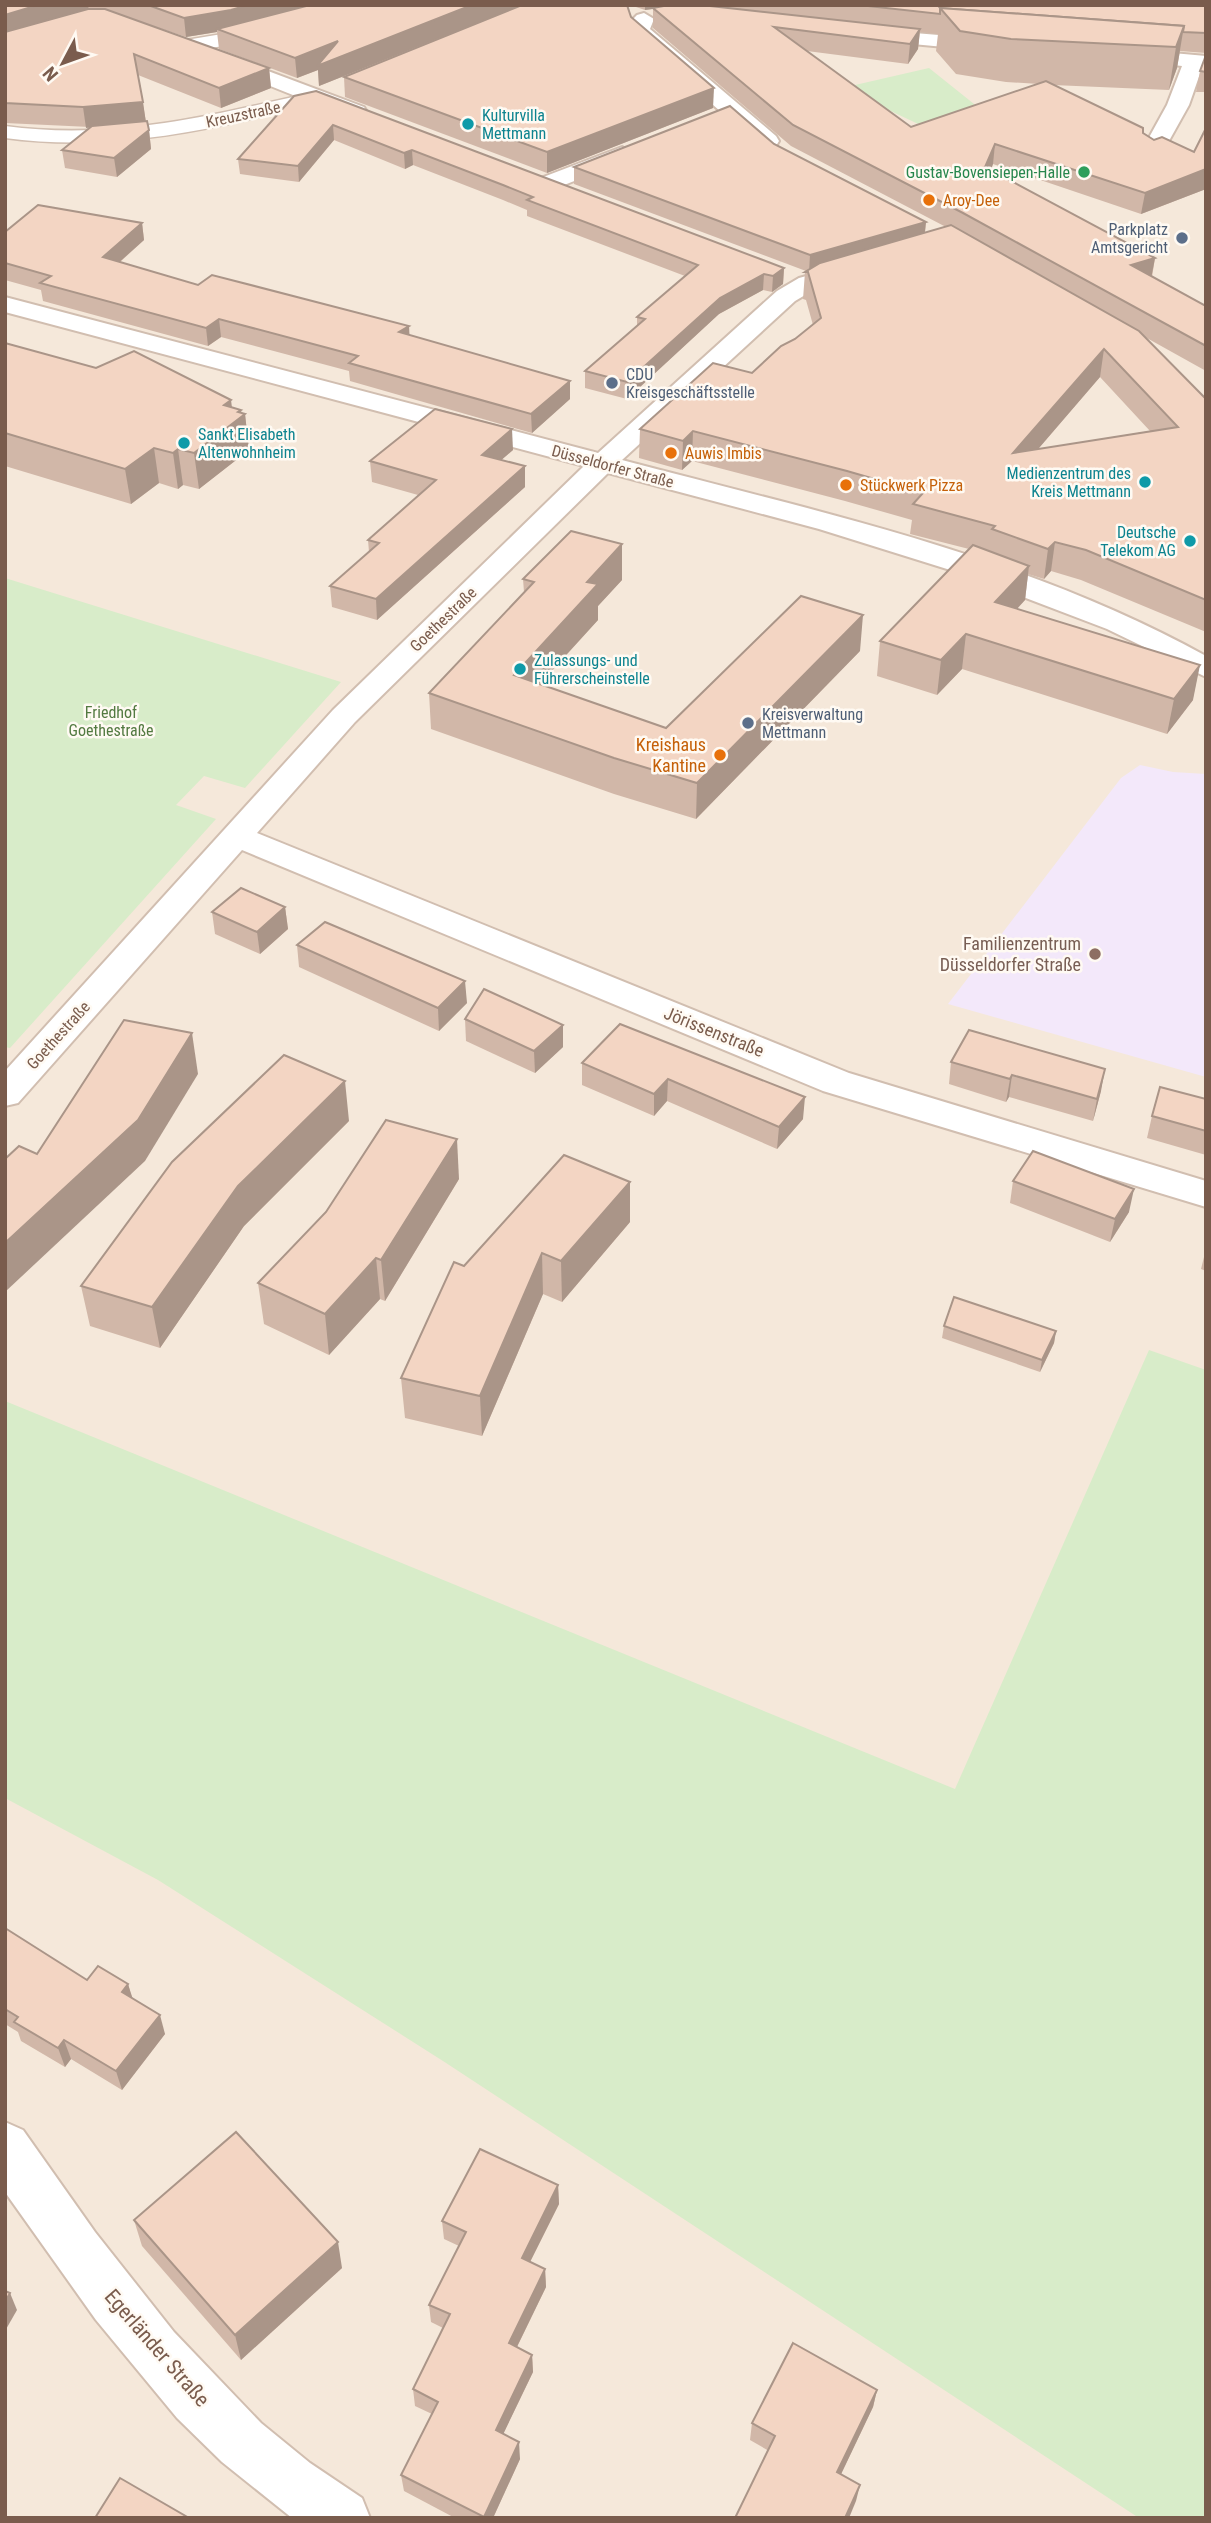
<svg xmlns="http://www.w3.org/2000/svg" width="1211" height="2523" font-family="'Roboto Condensed',sans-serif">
<rect width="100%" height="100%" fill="#fdf6ec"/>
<!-- residential -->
<rect fill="#f5e8da" x="5" y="5" width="1201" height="2513"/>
<!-- education -->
<path fill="#f3e8fa" d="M1140,765L1173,772L1206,774V1077L948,1004L1121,778Z"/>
<!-- green -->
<g fill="#d8ecc9">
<path d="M929,68L984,112L933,131L842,88Z"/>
<path d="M5,578L341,682L245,788L204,776L176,805L216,819L10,1048L5,1047Z"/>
<path d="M1149,1350L1206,1370V2518H1139L443,2061L158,1880L5,1798V1401L955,1789Z"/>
</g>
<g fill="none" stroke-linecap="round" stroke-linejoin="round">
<!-- pedestrian casing -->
<g stroke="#d1beb0" stroke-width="3">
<g id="pedestrian">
<path d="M333,5H364L362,9L236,44L185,52L147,39L144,35L154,29L186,40L234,32Z"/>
<path d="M319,91L329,97L326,101C220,128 115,153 5,138V126C116,141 212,115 319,91Z"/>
</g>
</g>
<!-- minor casing -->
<g stroke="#d1beb0" stroke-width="4">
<g id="minor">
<path d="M644,13L654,19L650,29L776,136L779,141L776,146H760L633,35L628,24L637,15Z"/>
<path d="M866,29L987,39L997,45L987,51L859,39L856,35L859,31Z"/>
<path d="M1128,49L1206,56V68H1202L1189,105L1160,157L1152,159L1141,152L1167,105L1182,66L1121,59L1118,55L1121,51Z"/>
<path d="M220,53L364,107L367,112L356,119L348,117L213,63L210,59L213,55Z"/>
<path d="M622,147L633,154L630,159L554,189H538L535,184L538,179Z"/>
<path d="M854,263L862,265L866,270L862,275L817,288L795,301L622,460C819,512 1026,556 1206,656V677L1107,629L963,574L819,529L608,473L355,722L257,833L849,1073L1206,1181V1207L823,1091L242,850L18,1103L5,1106V1071L333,710L584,466L5,312V297L598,453L777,291L799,278Z"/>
<path d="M5,2122L23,2130L95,2232L174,2332L261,2423L310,2463L362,2498L370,2518H292L222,2462L177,2418L96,2320L5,2192Z"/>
</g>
</g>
<!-- pedestrian -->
<use href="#pedestrian" fill="#fff" fill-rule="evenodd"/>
<!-- minor -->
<use href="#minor" fill="#fff" fill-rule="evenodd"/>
</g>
<!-- wall -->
<g fill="#d1b7a8" fill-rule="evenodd">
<path d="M5,5H522L319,86L318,70L297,78L219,49L217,32L186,37L135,20L269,68L271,88L221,108L138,75L146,122L149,130L151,149L117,177L65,168L62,150L90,127L5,123Z"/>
<path d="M630,5H1206V53L1180,51L1177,68L1169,90L1053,85L1154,140L1194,152L1206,128V189L1141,214L993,164L991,170L1155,258L1152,277L1206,306V371L1145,337L1206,399V632L1081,580L1051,571L1044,579L1028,574L1025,600L1017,609L1193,700L1167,734L962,669L937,695L877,676L880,641L969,549L910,534L912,520L845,501L692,461L682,470L639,458L640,429L752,373L813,325L806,300L803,299L805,272L806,271L574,184V167L774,144L926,222L925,233L946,227L791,146L653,28V9L645,10ZM920,32L938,34L936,51L956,74L1006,82L1039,84L911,127L807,51L908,64L918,49ZM1100,377L1150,431L1038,449Z"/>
<path d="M631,17L713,108L547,173L345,97L344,77Z"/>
<path d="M1206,55V92H1196L1200,71Z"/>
<path d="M294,96L784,268L783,284L772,292L763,290L719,314L627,399L585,388V371L637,326V317L685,276L527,216V210L503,200L413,165L405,169L334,140L299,182L240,174L238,159Z"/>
<path d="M142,223L144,240L120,262L198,285L410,335L570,399L532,433L350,381L349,371L221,337L208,346L43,301L41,290L5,280V232Z"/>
<path d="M5,343L232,407L245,414L249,450L199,489L183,485L178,489L159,483L131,504L5,466Z"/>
<path d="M513,450L501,460L525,466V487L377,620L332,607L330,586L369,552L368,540L418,495L372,482L370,461Z"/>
<path d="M622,544V580L598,606V620L540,684L666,728L860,651L696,819L614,794L431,729L429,693L524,592L523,579Z"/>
<path d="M285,907L288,929L260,954L215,934L212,912Z"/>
<path d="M297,945L467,1003L439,1031L299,967Z"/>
<path d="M465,1019L563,1025V1047L535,1073L466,1041Z"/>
<path d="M620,1024L803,1119L777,1149L667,1101L654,1116L582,1085V1063Z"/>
<path d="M951,1062L1101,1091L1093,1121L1009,1097L1006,1102L949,1084Z"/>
<path d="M1206,1099V1155L1147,1138L1152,1116Z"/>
<path d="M349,1121L244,1226L160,1348L90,1326L81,1286Z"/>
<path d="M459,1179L385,1301L380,1299L329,1355L264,1324L258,1283L326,1212Z"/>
<path d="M1013,1181L1129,1212L1110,1242L1010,1203Z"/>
<path d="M630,1222L562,1302L543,1294L482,1436L405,1418L401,1378L464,1266Z"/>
<path d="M1206,1249V1271L1201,1269Z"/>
<path d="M944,1326L1056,1331L1054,1343L1040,1372L942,1338Z"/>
<path d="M5,1928L87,1980L128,1984L132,1998L165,2034L122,2090L71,2059L65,2067L21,2041L18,2032L5,2024Z"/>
<path d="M558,2185L559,2204L530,2262L545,2269L546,2287L517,2347L532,2355L533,2372L503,2434L520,2459L493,2518H455L404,2491L401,2475L432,2414L415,2406L413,2389L443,2328L431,2322L429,2305L459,2246L444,2239L442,2221Z"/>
<path d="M134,2220L342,2268L241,2360L142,2246Z"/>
<path d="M877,2390L873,2407L841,2474L856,2501L750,2440L752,2423Z"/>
</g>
<!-- shaded-wall -->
<g fill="#aa9588">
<path d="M38,5H88L89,11L5,35V15Z"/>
<path d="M248,5H322L217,29V32L186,37L184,18Z"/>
<path d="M472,5H522L319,86L318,70L297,78L295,58L338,41Z"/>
<path d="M645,5H680L645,10Z"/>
<path d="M1184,26L1177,68L1169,90L1176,47Z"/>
<path d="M920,29L918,49L908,64L910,44Z"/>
<path d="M269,68L271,88L221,108L219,88Z"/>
<path d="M714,88L713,108L547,173V152Z"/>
<path d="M143,102L146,123L86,128L83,107Z"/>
<path d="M333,125L334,140L299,182L298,166Z"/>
<path d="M149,130L151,149L117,177L114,158Z"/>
<path d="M995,144L993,164L983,188L985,167Z"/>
<path d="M412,150L413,165L405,169L404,153Z"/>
<path d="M1206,169V189L1141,214L1145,193Z"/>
<path d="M926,222L924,239L809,272L810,255Z"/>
<path d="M142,223L144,240L106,274L103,257Z"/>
<path d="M1155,258L1151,279L1131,265Z"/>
<path d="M784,268L783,284L772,292L773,276Z"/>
<path d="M764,274L763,290L719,314L627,399V382L720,298Z"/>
<path d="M219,319L221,337L208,346L206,328Z"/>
<path d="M409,326L410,344L399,332Z"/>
<path d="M1104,349L1100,377L1009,483L1013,453Z"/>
<path d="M570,381V399L532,433L531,414Z"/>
<path d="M231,400L234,423L238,412L241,410L242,417L245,414L249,450L199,489L194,453L224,405Z"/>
<path d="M512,429L513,450L483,476L482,455Z"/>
<path d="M693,431L692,461L682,470L683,441Z"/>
<path d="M154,448L159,483L131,504L125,469Z"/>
<path d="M178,449L183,485L178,489L173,453Z"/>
<path d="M525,466V487L377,620L376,599Z"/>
<path d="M1055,542L1051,571L1044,579L1048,549Z"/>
<path d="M622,544V580L598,606V620L515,711L514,675L587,582Z"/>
<path d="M1029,566L1025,600L991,637L995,602Z"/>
<path d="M863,615L860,651L696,819L697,783Z"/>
<path d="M966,634L962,669L937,695L941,660Z"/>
<path d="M1200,665L1193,700L1167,734L1174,699Z"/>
<path d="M285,907L288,929L260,954L257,932Z"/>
<path d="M465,981L467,1003L439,1031L438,1008Z"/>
<path d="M563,1025V1047L535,1073L534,1051Z"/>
<path d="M192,1033L198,1074L145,1161L5,1292V1243Z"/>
<path d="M1105,1069L1101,1091L1093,1121L1097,1099Z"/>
<path d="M1012,1075L1009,1097L1006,1102L1010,1079Z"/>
<path d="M668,1079L667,1101L654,1116V1094Z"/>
<path d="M345,1081L349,1121L244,1226L160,1348L152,1307L238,1186Z"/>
<path d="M805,1097L803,1119L777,1149L779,1127Z"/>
<path d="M457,1139L459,1179L385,1301L381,1260Z"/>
<path d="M630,1182V1222L562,1302L561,1261Z"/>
<path d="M1134,1189L1129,1212L1110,1242L1115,1219Z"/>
<path d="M542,1253L543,1294L482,1436L480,1396Z"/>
<path d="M376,1258L380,1299L329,1355L325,1314Z"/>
<path d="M1056,1331L1054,1343L1040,1372L1042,1360Z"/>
<path d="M128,1984L134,2003L122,1992Z"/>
<path d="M160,2015L165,2034L122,2090L116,2071Z"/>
<path d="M64,2040L71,2059L65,2067L58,2048Z"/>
<path d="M558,2185L559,2204L523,2276L522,2258Z"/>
<path d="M338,2242L342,2268L241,2360L235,2335Z"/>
<path d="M545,2269L546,2287L510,2361L509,2343Z"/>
<path d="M10,2293L17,2310L5,2331V2302Z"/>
<path d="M532,2355L533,2372L497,2447L496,2430Z"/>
<path d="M877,2390L873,2407L834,2489L837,2472Z"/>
<path d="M519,2442L520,2459L493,2518H484Z"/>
<path d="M860,2485L856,2501L849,2518H845Z"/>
</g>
<!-- building -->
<g fill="#f3d5c3" stroke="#aa9588" stroke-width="2" fill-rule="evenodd">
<path d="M5,5H38L5,15Z"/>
<path d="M148,5H248L231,10L184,18Z"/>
<path d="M310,5H472L317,66L338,41L295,58L217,29Z"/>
<path d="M522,5H627L631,17L714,88L547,152L344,77Z"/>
<path d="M669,5H701L920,29L910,44L774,27L911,127L1046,81L1143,128V133L1154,140L1162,137L1194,152L1206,128V169L1145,193L995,144L985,167L1155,258L1131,265L1206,306V346L963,213L793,125L653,8Z"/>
<path d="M859,5H1206V33L1183,32L1184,26L940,8V14Z"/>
<path d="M940,8L1184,26L1176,47L1011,39L960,31Z"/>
<path d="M88,9H105L269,68L219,88L134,54L143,102L83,107L5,103V32Z"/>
<path d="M1206,55V72L1200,71Z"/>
<path d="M316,91L784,268L773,276L764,274L720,298L627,382L585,371L645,319L637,317L698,265L527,200L533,197L503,185L412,150L404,153L333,125L298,166L238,159L294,96Z"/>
<path d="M730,106L774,144L926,222L810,255L574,167Z"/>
<path d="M147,121L149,130L114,158L62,150L92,126Z"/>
<path d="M38,205L142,223L103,257L198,285L212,275L409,326L399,332L570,381L531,414L349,363L358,356L219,319L206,328L40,283L51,276L5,263V232Z"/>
<path d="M951,225L1139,331L1206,399V600L1086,550L1055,542L1048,549L992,529L995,526L913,504L923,493L847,471L693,431L683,441L640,429L713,363L752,373L781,346L795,339L821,318L808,272H805L820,263ZM1104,349L1178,427L1013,453Z"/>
<path d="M5,343L96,368L134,351L231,400L224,405L241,410L238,412L245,414L194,453L178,449L173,453L154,448L125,469L5,433Z"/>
<path d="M435,409L512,429L482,455L525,466L376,599L330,586L379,543L368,540L436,480L370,461Z"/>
<path d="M571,531L622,544L587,582L598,584L514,675L666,728L801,596L863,615L697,783L614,758L429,693L534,582L523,579Z"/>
<path d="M973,545L1029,566L995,602L1200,665L1174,699L966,634L941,660L880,641Z"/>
<path d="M241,888L285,907L257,932L212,912Z"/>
<path d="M325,922L465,981L438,1008L297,945Z"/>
<path d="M484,989L563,1025L534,1051L465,1019Z"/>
<path d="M124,1020L192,1033L138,1120L5,1243V1159L19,1146L37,1154Z"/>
<path d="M620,1024L805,1097L779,1127L668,1079L654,1094L582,1063Z"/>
<path d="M969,1030L1105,1069L1097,1099L1012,1075L1010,1079L951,1062Z"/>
<path d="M284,1055L345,1081L238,1186L152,1307L81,1286L172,1162Z"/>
<path d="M1160,1087L1206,1099V1131L1152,1116Z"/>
<path d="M386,1120L457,1139L381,1260L376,1258L325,1314L258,1283L326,1212Z"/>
<path d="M1033,1151L1134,1189L1115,1219L1013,1181Z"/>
<path d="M564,1155L630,1182L561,1261L542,1253L480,1396L401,1378L454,1262L464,1266Z"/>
<path d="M954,1297L1056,1331L1042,1360L944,1326Z"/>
<path d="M5,1928L87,1980L98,1966L128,1984L122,1992L160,2015L116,2071L64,2040L58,2048L14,2022L18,2017L5,2009Z"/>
<path d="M236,2132L338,2242L235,2335L134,2220Z"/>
<path d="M480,2149L558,2185L522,2258L545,2269L509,2343L532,2355L496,2430L519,2442L484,2517L401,2475L438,2402L413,2389L450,2314L429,2305L466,2232L442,2221Z"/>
<path d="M5,2291L10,2293L5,2302Z"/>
<path d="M793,2343L877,2390L837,2472L860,2485L845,2518H735L775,2436L752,2423Z"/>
<path d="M120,2478L189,2518H95Z"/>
</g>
<!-- markers -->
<g fill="#0f9aa8" stroke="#fffaf3" stroke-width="2.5">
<circle cx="468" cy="124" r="7"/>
<circle cx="184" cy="443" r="7"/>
<circle cx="1145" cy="482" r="7"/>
<circle cx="1190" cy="541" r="7"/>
<circle cx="520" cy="669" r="7"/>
</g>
<circle fill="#2e9e5b" stroke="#fffaf3" stroke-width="2.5" cx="1084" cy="172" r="7"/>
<g fill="#e8710a" stroke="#fffaf3" stroke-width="2.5">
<circle cx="929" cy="200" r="7"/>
<circle cx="671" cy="453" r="7"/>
<circle cx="846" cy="485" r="7"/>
<circle cx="720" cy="755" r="7"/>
</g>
<g fill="#5c6f8a" stroke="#fffaf3" stroke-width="2.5">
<circle cx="1182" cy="238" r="7"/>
<circle cx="612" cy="383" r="7"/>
<circle cx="748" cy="723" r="7"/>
</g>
<circle fill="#8d6e63" stroke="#fffaf3" stroke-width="2.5" cx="1095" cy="954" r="7"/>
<g text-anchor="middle" stroke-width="5" stroke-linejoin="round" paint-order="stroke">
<!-- far-street labels -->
<g font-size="16" fill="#7a5c4d" stroke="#fffaf3">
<text transform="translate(243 114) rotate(-12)" y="6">Kreuzstraße</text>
<text transform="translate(613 466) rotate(15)" y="6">Düsseldorfer Straße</text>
<text transform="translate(443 619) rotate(-44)" y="6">Goethestraße</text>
<text transform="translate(58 1035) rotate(-48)" y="6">Goethestraße</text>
</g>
<!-- far-culture labels -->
<g font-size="16" fill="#0d838f" stroke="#fffaf3" text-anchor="start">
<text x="482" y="121">Kulturvilla<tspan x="482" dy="18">Mettmann</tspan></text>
<text x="198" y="440">Sankt Elisabeth<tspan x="198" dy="18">Altenwohnheim</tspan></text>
<text x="1131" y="479" text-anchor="end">Medienzentrum des<tspan x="1131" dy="18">Kreis Mettmann</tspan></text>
<text x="1176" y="538" text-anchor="end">Deutsche<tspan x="1176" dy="18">Telekom AG</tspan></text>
<text x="534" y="666">Zulassungs- und<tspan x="534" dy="18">Führerscheinstelle</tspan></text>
</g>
<!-- far-leisure labels -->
<g font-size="16" fill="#27864d" stroke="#fffaf3" text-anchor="end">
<text x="1070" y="178">Gustav-Bovensiepen-Halle</text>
</g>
<!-- far-food labels -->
<g font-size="16" fill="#c56008" stroke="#fffaf3" text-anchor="start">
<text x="943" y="206">Aroy-Dee</text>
<text x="685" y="459">Auwis Imbis</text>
<text x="860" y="491">Stückwerk Pizza</text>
</g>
<!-- far-service labels -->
<g font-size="16" fill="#4e5e75" stroke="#fffaf3" text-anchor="start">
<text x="1168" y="235" text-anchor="end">Parkplatz<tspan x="1168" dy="18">Amtsgericht</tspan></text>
<text x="626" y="380">CDU<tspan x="626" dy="18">Kreisgeschäftsstelle</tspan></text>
<text x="762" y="720">Kreisverwaltung<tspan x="762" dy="18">Mettmann</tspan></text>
</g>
<!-- far-park labels -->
<g font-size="16" fill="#537a41" stroke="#fffaf3">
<text x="111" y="718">Friedhof<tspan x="111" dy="18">Goethestraße</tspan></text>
</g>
<!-- food labels -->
<g font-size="18" fill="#c56008" stroke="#fffaf3" text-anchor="end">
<text x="706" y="751">Kreishaus<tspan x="706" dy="21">Kantine</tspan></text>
</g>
<!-- education labels -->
<g font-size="18" fill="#785e54" stroke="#fffaf3" text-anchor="end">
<text x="1081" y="950">Familienzentrum<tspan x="1081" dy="21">Düsseldorfer Straße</tspan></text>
</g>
<!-- street labels -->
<g font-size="18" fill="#7a5c4d" stroke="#fffaf3">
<text transform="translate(714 1032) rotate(22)" y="6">Jörissenstraße</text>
</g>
<!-- near-street labels -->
<g font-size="21" fill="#7a5c4d" stroke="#fffaf3">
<text transform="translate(157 2348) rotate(49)" y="7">Egerländer Straße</text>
</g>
</g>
<!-- border -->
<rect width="1211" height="2523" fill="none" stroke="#7a5c4d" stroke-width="14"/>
<!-- north arrow -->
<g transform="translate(63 63) rotate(229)" stroke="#fffaf3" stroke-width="5" paint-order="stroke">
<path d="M0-5L12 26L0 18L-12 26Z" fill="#7a5c4d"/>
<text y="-10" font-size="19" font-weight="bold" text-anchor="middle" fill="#7a5c4d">N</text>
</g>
</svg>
